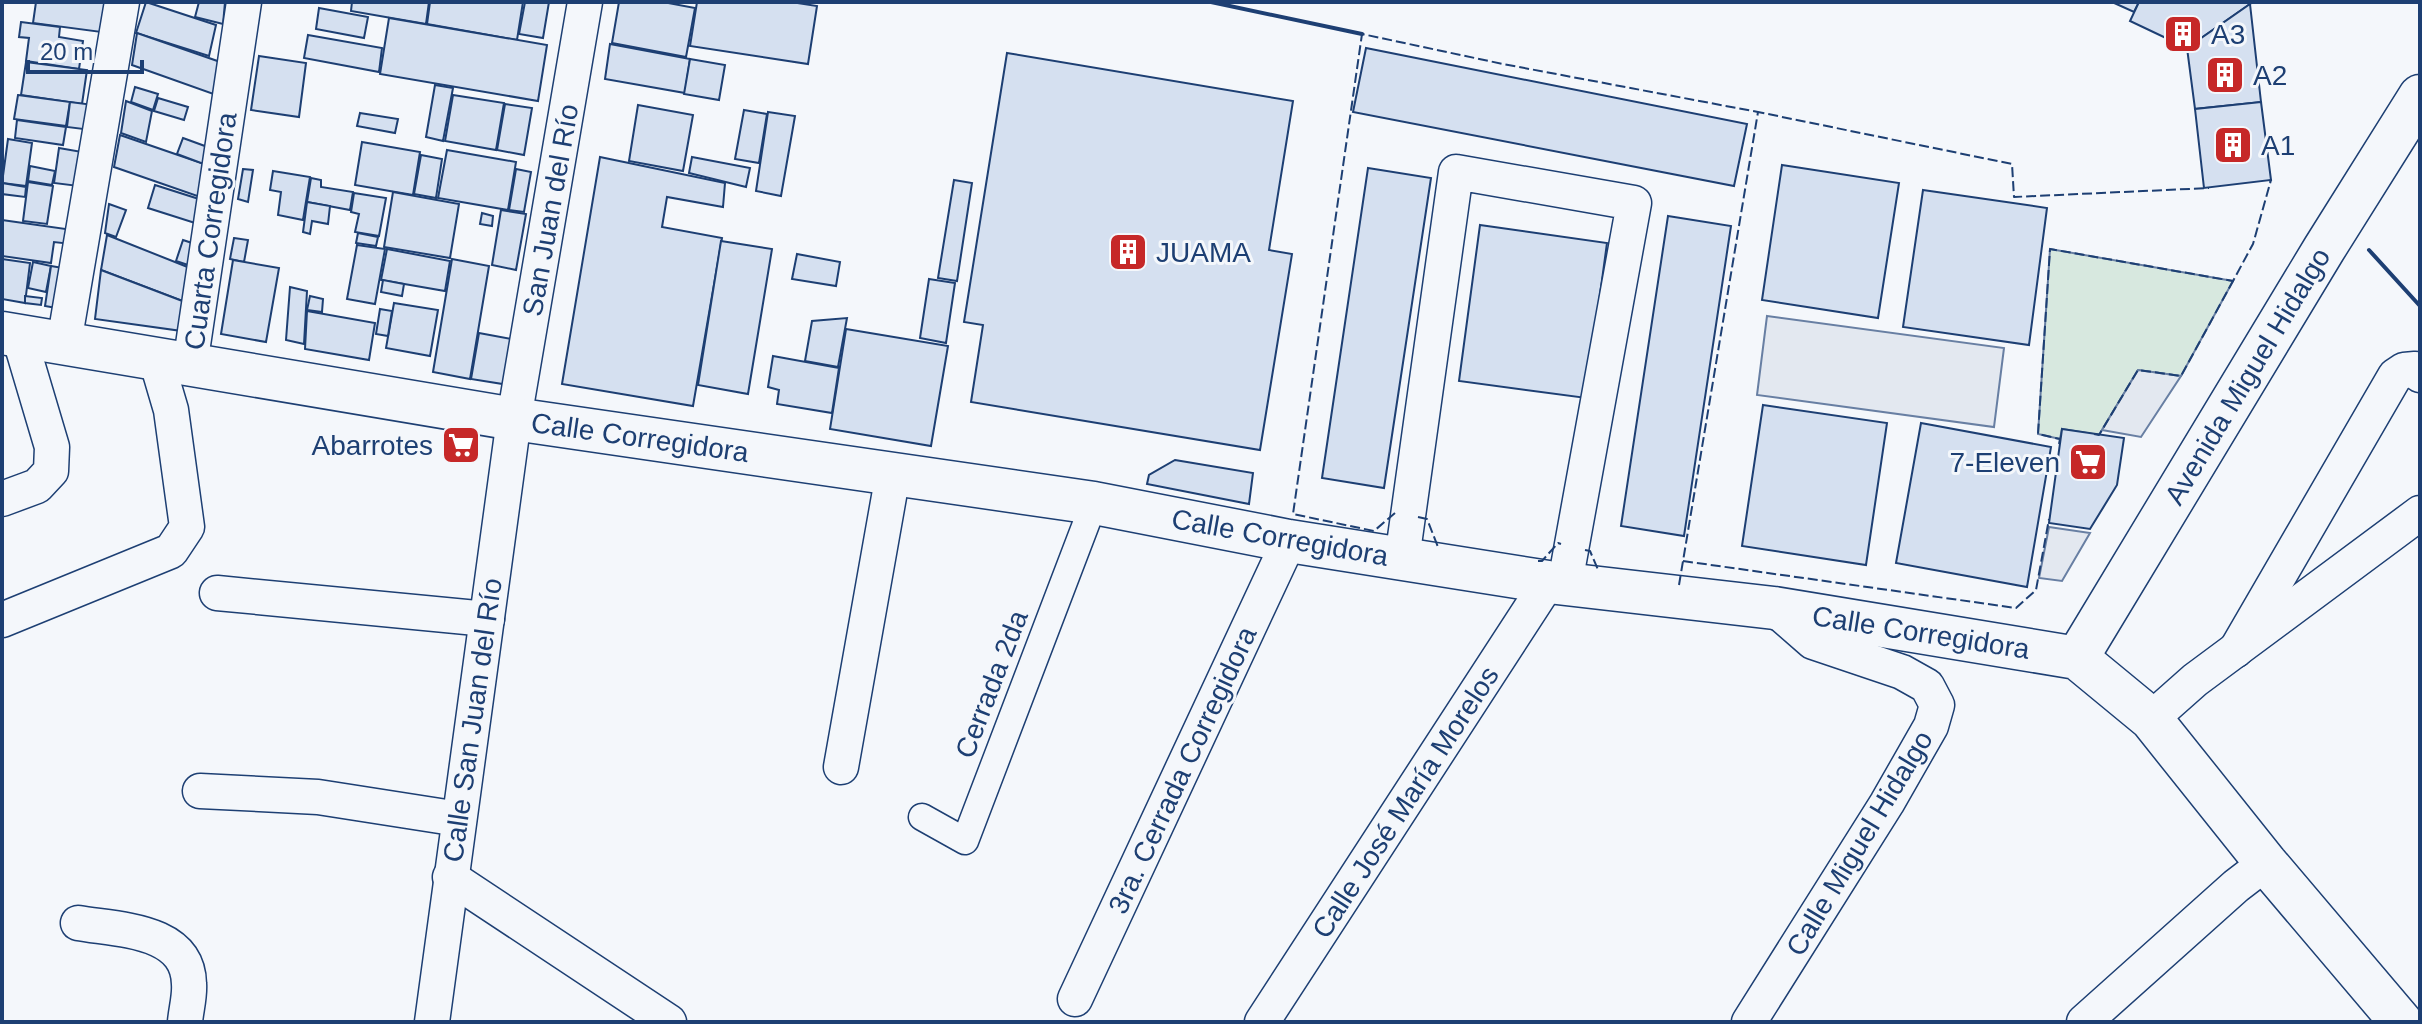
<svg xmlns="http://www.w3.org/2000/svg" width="2422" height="1024" font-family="Helvetica,sans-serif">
<rect width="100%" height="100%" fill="#f4f7fb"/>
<!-- green -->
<path fill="#d7e8df" stroke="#687fa3" stroke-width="2" d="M2050,249L2233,281L2181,376L2138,370L2099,435L2062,429L2060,439L2038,434Z"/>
<!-- parking -->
<g fill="#e3e8f0" stroke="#687fa3" stroke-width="2">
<path d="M1767,316L2004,348L1994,427L1757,395Z"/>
<path d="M2138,370L2181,376L2141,437L2102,430Z"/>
<path d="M2049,527L2090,533L2062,581L2039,578Z"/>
</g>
<!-- building -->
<g fill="#d5e0f0" stroke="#1d3f73" stroke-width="2">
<path d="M36,2H105L101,32L33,23Z"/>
<path d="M146,2L216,25L209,56L136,33Z"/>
<path d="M199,2H225L223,24L195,17Z"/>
<path d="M352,2H429L426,24L351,11Z"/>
<path d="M430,2H523L517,40L427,24Z"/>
<path d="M525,2H549L543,38L519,34Z"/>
<path d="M619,2H663L695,8L686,57L612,43Z"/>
<path d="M697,2H791L817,6L808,64L690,46Z"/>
<path d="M2112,2H2139L2134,12Z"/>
<path d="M2139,2H2245L2250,4L2187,48L2130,21Z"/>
<path d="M2250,4L2261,102L2195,109L2187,48Z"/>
<path d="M319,8L368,17L364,38L316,29Z"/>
<path d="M389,18L547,45L538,101L380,74Z"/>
<path d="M21,22L60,27L59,37L83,41L79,69L26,61L29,38L19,37Z"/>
<path d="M137,33L226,64L219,96L132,65Z"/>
<path d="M308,35L382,48L379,72L304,58Z"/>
<path d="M610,44L690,59L685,93L605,79Z"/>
<path d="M1366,48L1747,124L1734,186L1353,112Z"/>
<path d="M1007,53L1293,101L1269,250L1292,254L1260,450L971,402L983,325L964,322Z"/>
<path d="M259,56L306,63L299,117L251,110Z"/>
<path d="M690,59L725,65L719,100L684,94Z"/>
<path d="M26,62L87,70L82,104L21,95Z"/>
<path d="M435,85L453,88L443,141L426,137Z"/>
<path d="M135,87L158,94L153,110L131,102Z"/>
<path d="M18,95L70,102L66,126L14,119Z"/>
<path d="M453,95L504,103L496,150L445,141Z"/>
<path d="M158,98L188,107L184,120L154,111Z"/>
<path d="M126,101L152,111L146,142L121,133Z"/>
<path d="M70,102L94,105L91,130L67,127Z"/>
<path d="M2261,102L2271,180L2204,188L2195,109Z"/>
<path d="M505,104L532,108L524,155L497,150Z"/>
<path d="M638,105L693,115L683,171L629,161Z"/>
<path d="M744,110L767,114L759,163L735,159Z"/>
<path d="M768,112L795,116L781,196L756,191Z"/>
<path d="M360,113L398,119L395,133L357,126Z"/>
<path d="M17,120L66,127L63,145L15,138Z"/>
<path d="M120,135L210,166L203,198L114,167Z"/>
<path d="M183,138L213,149L209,166L177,154Z"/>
<path d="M8,139L32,143L26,186L2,183Z"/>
<path d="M362,142L420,152L413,195L355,185Z"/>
<path d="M59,148L82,152L78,186L54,183Z"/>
<path d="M447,150L516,162L508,210L438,198Z"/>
<path d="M421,155L442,159L436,198L414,194Z"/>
<path d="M600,157L725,183L723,207L667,197L662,227L722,238L693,406L562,384Z"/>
<path d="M692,157L750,168L746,187L689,173Z"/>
<path d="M1782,165L1899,183L1878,318L1762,300Z"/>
<path d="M30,166L55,171L52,185L28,181Z"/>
<path d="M1368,168L1431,178L1384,488L1322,478Z"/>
<path d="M243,169L253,170L248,202L238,199Z"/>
<path d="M516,169L531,172L524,212L509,210Z"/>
<path d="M273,171L310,177L303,220L278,215L281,192L270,190Z"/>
<path d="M311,178L321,180V187L353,192L350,210L307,202Z"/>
<path d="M954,180L972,183L957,281L938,278Z"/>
<path d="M28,182L53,186L47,224L23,221Z"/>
<path d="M2,183L26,187L25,197L2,194Z"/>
<path d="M155,185L202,200L195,223L148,208Z"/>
<path d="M1923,190L2047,208L2029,345L1903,327Z"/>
<path d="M393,192L459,204L450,258L384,247Z"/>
<path d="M354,193L386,198L379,236L355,232L359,214L351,212Z"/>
<path d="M307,202L330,206L328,224L312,221L310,234L303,232Z"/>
<path d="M109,204L126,210L116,237L105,233Z"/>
<path d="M501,210L526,214L516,270L492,265Z"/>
<path d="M482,213L493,216L492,226L480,224Z"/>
<path d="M1668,216L1731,226L1684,536L1621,526Z"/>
<path d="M2,220L73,230L71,244L54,242L51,263L2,256Z"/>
<path d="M1480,225L1607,243L1586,398L1459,381Z"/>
<path d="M358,233L378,237L376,246L356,243Z"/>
<path d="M107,235L190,268L185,302L101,270Z"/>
<path d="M234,238L248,240L244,262L230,259Z"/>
<path d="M183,240L198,245L191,266L176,261Z"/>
<path d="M721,241L772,249L748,394L698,385Z"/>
<path d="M357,245L385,249L375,304L347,299Z"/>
<path d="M387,249L450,261L445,291L381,280Z"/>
<path d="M797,254L840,262L836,286L792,279Z"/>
<path d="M2,259L30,263L25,303L2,299Z"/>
<path d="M452,259L489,266L470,379L433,372Z"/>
<path d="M233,260L279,268L266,342L221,334Z"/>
<path d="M33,262L51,266L46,292L28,288Z"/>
<path d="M51,266L69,269L62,309L45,306Z"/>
<path d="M101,270L185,302L182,331L95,319Z"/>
<path d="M929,279L955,283L946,343L920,338Z"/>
<path d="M383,280L404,284L402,296L381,292Z"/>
<path d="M290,287L307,291L304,344L286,340Z"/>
<path d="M25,296L42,298L41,305L25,303Z"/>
<path d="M310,296L323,299L322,312L307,310Z"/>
<path d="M394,303L438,310L430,356L386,348Z"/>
<path d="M380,309L392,311L388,336L376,334Z"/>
<path d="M307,311L375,323L369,360L305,349Z"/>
<path d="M847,318L838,367L805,361L812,321Z"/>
<path d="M846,329L948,346L931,446L830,429Z"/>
<path d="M479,333L517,340L509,385L471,379Z"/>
<path d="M773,356L839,368L832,413L777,404L779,390L768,387Z"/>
<path d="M1763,405L1887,423L1866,565L1742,546Z"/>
<path d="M1921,423L2051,447L2027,587L1896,563Z"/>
<path d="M2062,429L2124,438L2117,485L2090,529L2049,523Z"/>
<path d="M1175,460L1253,473L1249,504L1147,484L1149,475Z"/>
</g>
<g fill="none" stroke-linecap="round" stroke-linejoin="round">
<!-- pedestrian casing -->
<g stroke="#1d3f73" stroke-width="29">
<path id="pedestrian" d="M922,817L965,841L1094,503"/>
</g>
<!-- minor casing -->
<g stroke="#1d3f73" stroke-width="37">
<g id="minor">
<path d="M64,343L122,2"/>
<path d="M190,365L244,2"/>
<path d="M2,499L37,486L51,471L52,447L19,336"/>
<path d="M1402,559L1456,172L1634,203L1565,583"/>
<path d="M217,593L487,619"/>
<path d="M2,620L171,551L187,527L171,410L156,359"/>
<path d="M2236,650L2395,376L2404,370L2415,369L2420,375"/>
<path d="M2151,719L2195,680L2420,513"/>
<path d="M841,767L893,474"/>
<path d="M200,791L318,797L459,819"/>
<path d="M450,877L669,1022"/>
<path d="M78,923C118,930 188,929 189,984C190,996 186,1010 185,1022"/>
<path d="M1075,999L1289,541"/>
<path d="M432,1022L514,419L585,2"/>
<path d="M1262,1022L1548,582"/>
<path d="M1749,1022L1887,803L1931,726L1937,705L1927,686L1902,672L1813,642L1774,608"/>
<path d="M2084,1022L2236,886L2266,863"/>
</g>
</g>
<!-- tertiary casing -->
<g stroke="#1d3f73" stroke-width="45">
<g id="tertiary">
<path d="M2,333L514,419L1094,503L1289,541L1548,582L1774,608L2077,658L2151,719L2266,863L2401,1022"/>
<path d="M2077,658L2324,249L2420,96"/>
</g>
</g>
<!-- pedestrian -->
<use href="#pedestrian" stroke="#f4f7fb" stroke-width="26"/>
<!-- minor -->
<use href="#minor" stroke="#f4f7fb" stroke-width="34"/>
<!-- tertiary -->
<use href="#tertiary" stroke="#f4f7fb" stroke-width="42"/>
<!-- fence -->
<g stroke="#1d3f73" stroke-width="2" stroke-dasharray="10 4" stroke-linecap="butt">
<path d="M2094,434L2099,435L2138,370L2181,376L2233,281"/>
<path d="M2059,444L2060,439L2038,434L2050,249L2233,281L2253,244L2271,180L2269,181"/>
<path d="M1395,513L1374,531L1293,514L1362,34L1503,64L1758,112"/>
<path d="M1418,517L1427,519L1438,547"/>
<path d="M1585,550L1590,551L1599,572"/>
<path d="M1538,561H1542L1558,543L1561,544"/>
<path d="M1683,561L2016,608L2036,590L2049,519"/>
<path d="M1679,585L1758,112L2012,164L2014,197L2209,188"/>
</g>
<!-- wall -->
<g stroke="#1d3f73" stroke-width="4">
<path d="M1211,2L1362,34"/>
<path d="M2369,250L2420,306"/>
</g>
</g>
<!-- icons -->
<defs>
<g id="building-square" transform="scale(2)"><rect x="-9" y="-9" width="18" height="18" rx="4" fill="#c62828" stroke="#f4f7fb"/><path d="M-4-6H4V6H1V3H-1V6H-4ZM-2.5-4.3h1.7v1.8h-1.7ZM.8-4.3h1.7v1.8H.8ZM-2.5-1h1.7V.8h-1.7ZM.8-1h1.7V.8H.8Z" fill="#fff"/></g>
<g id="supermarket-square" transform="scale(2)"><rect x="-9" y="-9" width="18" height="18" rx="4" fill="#c62828" stroke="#f4f7fb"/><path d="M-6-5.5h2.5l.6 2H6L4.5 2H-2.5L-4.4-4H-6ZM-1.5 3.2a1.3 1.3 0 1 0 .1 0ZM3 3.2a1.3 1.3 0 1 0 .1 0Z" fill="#fff"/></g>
</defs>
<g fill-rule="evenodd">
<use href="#building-square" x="2183" y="34"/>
<use href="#building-square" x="2225" y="75"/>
<use href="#building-square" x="2233" y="145"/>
<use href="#building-square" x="1128" y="252"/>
<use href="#supermarket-square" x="461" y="445"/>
<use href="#supermarket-square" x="2088" y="462"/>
</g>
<g text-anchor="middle" stroke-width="6" stroke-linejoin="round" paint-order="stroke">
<!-- poi labels -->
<g font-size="28" fill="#1d3f73" stroke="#f4f7fb" text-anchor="start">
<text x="2211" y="44">A3</text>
<text x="2253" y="85">A2</text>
<text x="2261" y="155">A1</text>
<text x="1156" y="262">JUAMA</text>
<text x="433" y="455" text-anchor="end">Abarrotes</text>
<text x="2060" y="472" text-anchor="end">7-Eleven</text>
</g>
<!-- street labels -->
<g font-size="28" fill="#1d3f73" stroke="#f4f7fb">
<text transform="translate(550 210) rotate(-80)" y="10">San Juan del Río</text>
<text transform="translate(210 231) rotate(-82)" y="10">Cuarta Corregidora</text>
<text transform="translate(2247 376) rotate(-59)" y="10">Avenida Miguel Hidalgo</text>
<text transform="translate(640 437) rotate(8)" y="10">Calle Corregidora</text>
<text transform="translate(1280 537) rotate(10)" y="10">Calle Corregidora</text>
<text transform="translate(1921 632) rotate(9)" y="10">Calle Corregidora</text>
<text transform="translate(991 684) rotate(-69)" y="10">Cerrada 2da</text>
<text transform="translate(472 720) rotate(-82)" y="10">Calle San Juan del Río</text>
<text transform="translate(1182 770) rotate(-65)" y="10">3ra. Cerrada Corregidora</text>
<text transform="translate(1405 802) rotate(-57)" y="10">Calle José María Morelos</text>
<text transform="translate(1859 843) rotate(-59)" y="10">Calle Miguel Hidalgo</text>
</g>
</g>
<!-- border -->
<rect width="2422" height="1024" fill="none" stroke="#1d3f73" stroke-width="8"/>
<!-- scale -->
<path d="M28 60v12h114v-12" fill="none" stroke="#1d3f73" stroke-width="4"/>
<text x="40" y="60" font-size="24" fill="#1d3f73" stroke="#f4f7fb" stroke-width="6" paint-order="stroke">20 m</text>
</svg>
